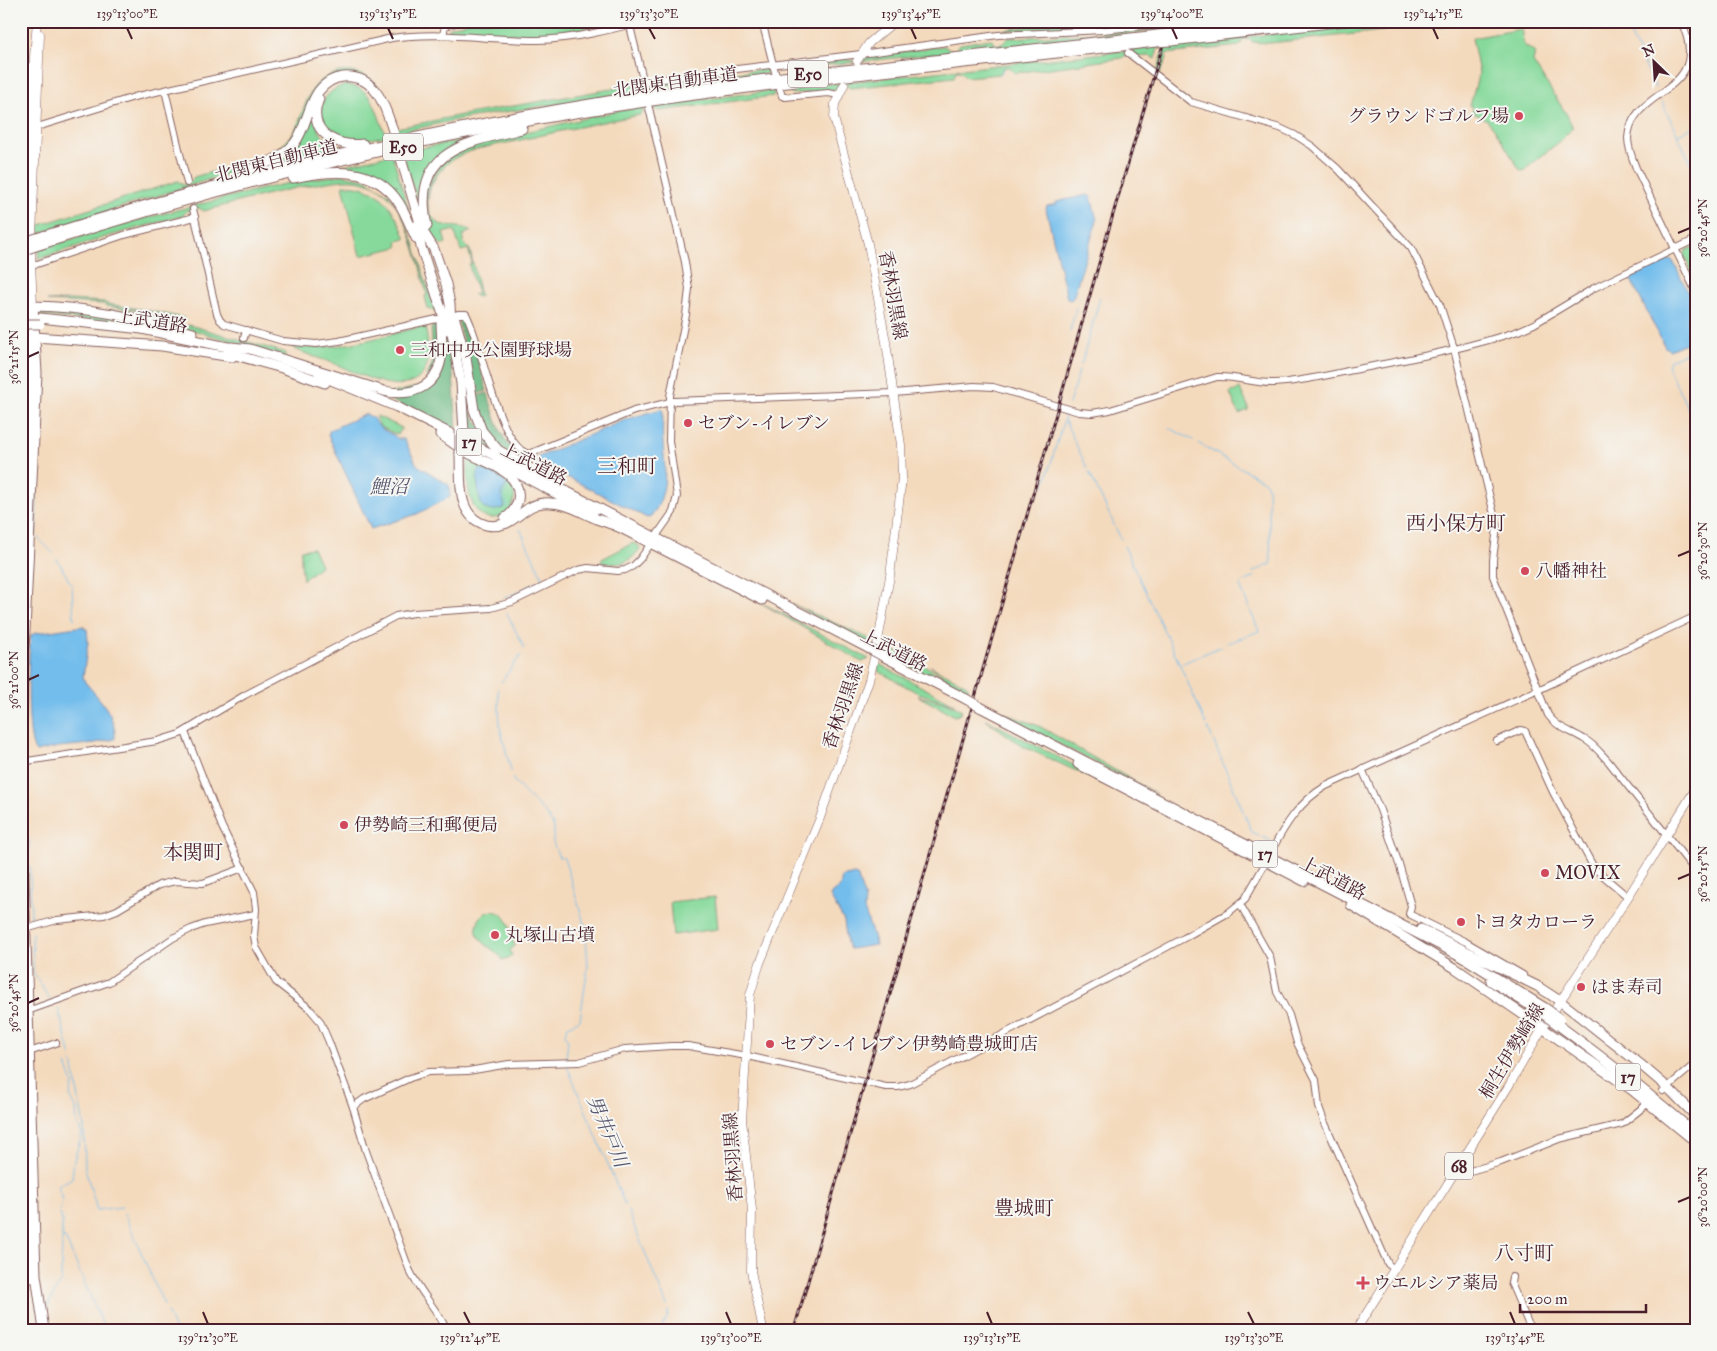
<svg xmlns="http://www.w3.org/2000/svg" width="1717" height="1351" font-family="'IM FELL Great Primer','Noto Serif JP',serif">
<rect width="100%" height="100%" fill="#f6f6f2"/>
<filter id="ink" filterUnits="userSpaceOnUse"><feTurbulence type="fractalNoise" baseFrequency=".02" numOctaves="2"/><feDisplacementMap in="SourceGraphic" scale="10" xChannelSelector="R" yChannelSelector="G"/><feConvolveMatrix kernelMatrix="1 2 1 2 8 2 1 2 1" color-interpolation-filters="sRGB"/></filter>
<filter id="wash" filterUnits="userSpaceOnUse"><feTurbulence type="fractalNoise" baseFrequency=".0096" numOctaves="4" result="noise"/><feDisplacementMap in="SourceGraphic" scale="20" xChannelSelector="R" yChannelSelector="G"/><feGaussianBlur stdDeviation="1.12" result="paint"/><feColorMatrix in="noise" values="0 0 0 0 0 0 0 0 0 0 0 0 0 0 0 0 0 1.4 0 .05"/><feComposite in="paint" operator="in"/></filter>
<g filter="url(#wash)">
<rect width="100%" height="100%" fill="#f4dabd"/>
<!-- green -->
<g fill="#86d99b" stroke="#687c63">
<path d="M474,21H618L587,28L540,35L449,31V27Z"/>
<path d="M1083,21H1097L1099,24L1104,21H1149L1108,25L999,31L1050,22L1065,23Z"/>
<path d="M1166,21L1155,59L1150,56L1137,57L1126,55L1122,58L1015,73L1008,67L1003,68L1000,74L966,77L960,71H956L954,77L850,88L846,85L840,84L836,89L793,94L786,89L1149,48L1160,30L781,70L783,66L845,59L859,62L866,57L944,46L954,51L960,44L991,39L997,45L1002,44L1008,38L1103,33L1161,27Z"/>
<path d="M1173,21L1177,27L1236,21L1175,28L1173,29L1169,45L1397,21H1500L1415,28L1409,23H1405L1401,29L1270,43L1253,42L1249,39H1244L1239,46L1165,54L1167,58L1160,74L1157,72Z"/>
<path d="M1521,29L1524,45L1535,53L1533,62L1567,115L1573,128L1559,142L1523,171L1520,170L1494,128L1487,120L1472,112L1473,108L1470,106L1479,73L1472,38Z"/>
<path d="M765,69L770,73L690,83L460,119L396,133C392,120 385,86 370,81C359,78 346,77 334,75L294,138L284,148L271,157L239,170L40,233L38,226L40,225L178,181L183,185L191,182L194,177C220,169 258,163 280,147C287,142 293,134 297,126C306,106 308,84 331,75C337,72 343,71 350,72C384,76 386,102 397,128L462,115L611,89L635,85L641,89C650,88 655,83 664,81Z"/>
<path d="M345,85C377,87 375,115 387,136C372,138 354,144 340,139C310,128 316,92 345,85Z"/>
<path d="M775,90L773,96L659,111L653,108L645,109L640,115C598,122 557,132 516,141C497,145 474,148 457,157C438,166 418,198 433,218C442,231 459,223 471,231L463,235V242L470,250L480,296L479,297L475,296L474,294L478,293L475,283H474L469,265L472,263L468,249L461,251L454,230L443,233L446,243L441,245L431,233L430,228L427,207L430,185L435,173L445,160L473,144L617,111Z"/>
<path d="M312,109C318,132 320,140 344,147L269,166L286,156Z"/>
<path d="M467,139L444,152L435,161L422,217L402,152Z"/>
<path d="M392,154L412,221C393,180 378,168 332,168Z"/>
<path d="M343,175L365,179L389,194L404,218L414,243L435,311L428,309L425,296L427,295C420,267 410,223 393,201C384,189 369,181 354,180C341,179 328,182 316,184C278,191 241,201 204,211L199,208L187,211L182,216L109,236L38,259L39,249C93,233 147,217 201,204C248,192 294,180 343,175Z"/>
<path d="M343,185C381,185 393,207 406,239L397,241L398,247L360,256Z"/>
<path d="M1696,246V280L1684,256L1686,250Z"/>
<path d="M70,300L104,302L107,304L146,310L185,318L183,320L149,312L106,306L104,304L47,301Z"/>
<path d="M41,309H74L184,332L39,315L41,312Z"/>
<path d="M110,310L177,322L180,326L184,327L189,325L286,353V357L193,330Z"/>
<path d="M424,326L426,328C427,341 431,358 425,370C408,403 354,371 330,362C318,358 306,354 294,349V347C338,351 382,336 424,326Z"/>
<path d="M1240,389L1248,406V410L1239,414L1230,393Z"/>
<path d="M377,416L402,428L398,435L380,427L376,418Z"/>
<path d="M468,457C481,463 502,470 510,483C528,510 485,536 472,502C466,488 468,472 468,457Z"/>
<path d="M633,543L638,545L640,549C626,566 621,564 601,563L602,559Z"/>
<path d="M313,548L321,565L303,580L301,563V550Z"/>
<path d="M758,601L869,659L862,662Z"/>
<path d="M792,604L870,639V646Z"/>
<path d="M883,645L926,666L959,691L881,651L885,647H882L880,650L881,646Z"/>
<path d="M879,664L956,705L918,693L878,671Z"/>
<path d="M930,666L965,684L968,686L967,694Z"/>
<path d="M918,696L946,703L962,710L960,714L955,716Z"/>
<path d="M988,707L1039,726L1156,794Z"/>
<path d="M985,719L1146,803L1024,747Z"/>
<path d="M715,897L718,929L673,935L670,902Z"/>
<path d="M493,911C512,915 509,931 515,946L510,950L512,956L503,960C495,947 471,942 478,923C480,915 486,912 493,911Z"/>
</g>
<!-- forest -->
<g fill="#6cb983" stroke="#5b6c57">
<path d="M460,318L465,320L478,357L487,391L476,394L477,396L488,393C495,419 501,440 521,459L504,451L482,425L458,320Z"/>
<path d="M435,324H438L440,344L435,369L426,379L433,361L431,329Z"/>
<path d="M455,327L459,337L472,414L497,453L468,438L471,434H467Z"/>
<path d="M445,330L453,374L457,429L447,426L357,385L389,394L433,383Z"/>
</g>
<!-- water -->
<g fill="#73bdec" stroke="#5e6e8c">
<path d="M1087,195L1091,197L1097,220L1073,298L1070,300L1067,298L1046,209L1047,206L1057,204L1056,202Z"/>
<path d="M1669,260L1673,261L1696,309V338L1670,350L1665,347L1631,280V278L1636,275Z"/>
<path d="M661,409L663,411C663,421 662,432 663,442C665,471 669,492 651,517L647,518L536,461V458L627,419Z"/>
<path d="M366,414C377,419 374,423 381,428C387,433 393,433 398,439H404L417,465L449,485L450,497L417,514L371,529L328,435L330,430Z"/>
<path d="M479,469L491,471L507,484L501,494L505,507C486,515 480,509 478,489C477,482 477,476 479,469Z"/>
<path d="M84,626V629H87L88,642L83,677L85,682C99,699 116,714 115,739L90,744L58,747L36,752C25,740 28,654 31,635L36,633Z"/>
<path d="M854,874L857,875L865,899L864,909L876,945L850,949L847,943L844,921L830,896L832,893L840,887L842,877Z"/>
</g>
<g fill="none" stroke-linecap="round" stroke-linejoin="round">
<!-- stream -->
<g stroke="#73bdec" stroke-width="1">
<path d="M1624,21L1656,89"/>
<path d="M1000,74L1004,68"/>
<path d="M1662,102L1696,174"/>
<path d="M1678,134L1696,126"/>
<path d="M1078,300L1079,298"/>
<path d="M1070,331L1076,308"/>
<path d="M1696,348L1670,360L1668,367L1696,426"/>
<path d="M1081,365L1100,298"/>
<path d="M1069,404L1079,371"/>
<path d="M41,412V408"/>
<path d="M1065,421L1087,468"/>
<path d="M1169,428L1193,440"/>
<path d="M1198,443L1267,483L1268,488L1271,564L1253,572"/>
<path d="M1089,472L1121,539"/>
<path d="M37,473L41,420"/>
<path d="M37,483L36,536L53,553"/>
<path d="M1044,486L1066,413"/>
<path d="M508,507L503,495L510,484"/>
<path d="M1124,546L1180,665L1206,724"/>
<path d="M57,559L72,586L74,619"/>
<path d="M504,598L518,592L543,579L520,529"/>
<path d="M507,613L524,648"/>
<path d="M1226,644L1259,631L1239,584L1255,577"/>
<path d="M1181,664L1222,646"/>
<path d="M501,682L521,655"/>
<path d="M498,689L500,727L511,771"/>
<path d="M1208,728L1252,832L1271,841"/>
<path d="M512,778C523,795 542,805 552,823C556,830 553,834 553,842C554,846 557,852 559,857L564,858L585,926L588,965L580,1020L568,1026L565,1034L568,1041L566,1058"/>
<path d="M29,839V860"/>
<path d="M30,866L31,921"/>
<path d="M32,933L33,972L50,1000"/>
<path d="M58,1008L71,1057"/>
<path d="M72,1062L84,1127L85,1168L97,1210L122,1207"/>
<path d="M567,1066L625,1205"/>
<path d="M60,1210L62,1199L58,1186L72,1178L74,1160L82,1134L77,1123L76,1108L70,1096L73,1084L66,1064"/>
<path d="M628,1211L667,1306"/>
<path d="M124,1213L164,1305"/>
<path d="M60,1214L62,1222V1238H65L105,1330"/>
<path d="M47,1308L61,1280L62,1239"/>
<path d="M167,1312L175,1330"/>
<path d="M660,1330L667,1318L669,1311"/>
</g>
</g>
</g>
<g filter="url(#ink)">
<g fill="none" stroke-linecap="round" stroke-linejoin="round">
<!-- tertiary casing -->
<g stroke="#86605e" stroke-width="8">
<g id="tertiary">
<path d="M762,21L775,72"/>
<path d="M1101,21L1102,23"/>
<path d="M1681,21C1715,95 1631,86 1628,138C1628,148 1632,158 1636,168L1696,292"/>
<path d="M629,22L645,88"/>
<path d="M1176,23L1189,21"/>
<path d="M443,35L445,26L464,21"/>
<path d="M1128,53L1191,102L1280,128L1295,135L1312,146L1338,169L1411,248L1440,305L1454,348L1497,527L1493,560V576L1548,715C1557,728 1571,731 1584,739C1594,744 1600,753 1608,761L1696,872"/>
<path d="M21,59L26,65L33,68"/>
<path d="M643,82L712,72L861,54L998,35L1103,30L1161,24"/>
<path d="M165,90L187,183"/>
<path d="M780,90L782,96L785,97L828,93L839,95"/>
<path d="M21,132L134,97L392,38C440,31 489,40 538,40C574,39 610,30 644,21"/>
<path d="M193,209L217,314L220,320L224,324L283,341L316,344L339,341L437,319"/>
<path d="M31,263L37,264L124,235L195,217"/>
<path d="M458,314H466C482,343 498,447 529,454L634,411L674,401L894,393L974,386L993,387L1079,412L1092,413L1110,410L1217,377C1237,376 1255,384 1274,383C1300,382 1328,375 1353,370C1408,359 1465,349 1518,331L1534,324L1594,288L1696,239"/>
<path d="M244,338L246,330"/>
<path d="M185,732L222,827L254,892L256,909L254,936L256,947L276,982L309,1008L320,1021L329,1042L353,1107L366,1151L409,1269C419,1291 436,1308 447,1330"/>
<path d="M1497,741L1521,730L1525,731L1553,792L1594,868L1628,897"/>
<path d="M21,762L157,741L180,734L245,695L396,616L414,613L491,608L512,602L578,570L588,568L618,571L625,570L633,566L640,559L673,512L677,496L669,441L670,396L686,315L689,289L685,262L649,108"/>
<path d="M1362,769L1380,810L1400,867L1411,906L1409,914L1466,942L1523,975"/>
<path d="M1271,852C1285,825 1299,802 1326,786L1538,690L1696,616"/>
<path d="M1240,904L1270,957L1277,992L1289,1015L1297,1043L1316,1080L1319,1107L1324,1121L1388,1264L1394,1269"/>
<path d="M22,930L57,920L104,915L117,910L159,885L175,881L203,883L243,868"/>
<path d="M27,1009H33L109,982L173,938L191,929L205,924L255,914"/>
<path d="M26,1053L56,1043"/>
<path d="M1663,1091L1696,1063"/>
<path d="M353,1107L364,1099L410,1078L428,1072L468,1071L509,1064L579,1062L625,1049L671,1046H688L747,1056L886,1087H898L910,1084L1184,938L1228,913L1245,899L1265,864"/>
<path d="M1453,1176L1501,1162L1559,1139L1622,1124L1651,1101"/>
<path d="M1512,1277L1511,1283L1531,1330"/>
</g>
</g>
<!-- secondary casing -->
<g stroke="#86605e" stroke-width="9">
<g id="secondary">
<path d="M857,61L869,43L895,21"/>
<path d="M763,1330L751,1271L752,1210L742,1120L750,995L760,963L820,818L869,680L878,641L890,576L902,478L901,445L886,342L868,244L834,118L835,104L844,85"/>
</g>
</g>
<!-- primary casing -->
<g stroke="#86605e" stroke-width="9">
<g id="primary">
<path d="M25,306L24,264L33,68L37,21"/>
<path d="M33,306L31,263L40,34"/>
<path d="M1356,1330L1510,1084L1542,1029L1628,897L1696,788"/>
</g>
</g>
<!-- trunk casing -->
<g stroke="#86605e" stroke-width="11">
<g id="trunk">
<path d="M25,306L29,374L26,481"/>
<path d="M29,306C86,306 139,318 193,333"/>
<path d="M40,318L142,329L237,349"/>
<path d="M21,336L162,346L232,357"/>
<path d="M228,353L282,368L325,383"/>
<path d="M319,375L397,407L538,477"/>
<path d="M496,462L593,513"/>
<path d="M552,484L870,649"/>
<path d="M613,524L762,600"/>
<path d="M21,589L24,519"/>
<path d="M881,655L966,699"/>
<path d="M980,707L1461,956L1545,1008"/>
<path d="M21,746L23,673L37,373L33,306"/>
<path d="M1078,764L1304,881"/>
<path d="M21,776L36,1275L44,1330"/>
<path d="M1351,905L1455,968L1528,1018L1632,1090L1696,1142"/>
<path d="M1421,929L1537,986L1560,1001L1640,1064L1667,1087L1696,1116"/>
<path d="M1491,981L1542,1013"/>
<path d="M21,1014L28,1246L31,1278"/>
<path d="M1557,1024C1605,1059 1651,1095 1696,1134"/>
</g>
</g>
<!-- motorway casing -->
<g stroke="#86605e" stroke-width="11">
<g id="motorway">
<path d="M1173,33L1282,21"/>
<path d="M1171,41L1347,21"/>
<path d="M319,99C306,130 335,148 363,144"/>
<path d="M399,152L422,230L434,249L446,284L450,304L451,327L461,383L464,432"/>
<path d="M241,172C260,166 280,160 294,144C306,129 307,108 318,92C324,84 333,78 343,77C377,74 386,109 394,134"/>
<path d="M293,178C331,170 375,165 399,203C406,214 410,226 416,238"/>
<path d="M417,225L421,247L448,330"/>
<path d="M427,226C411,151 464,143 522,129"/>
<path d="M43,236C228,178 416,132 608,101C693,87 778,77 863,68C961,57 1060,46 1158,35"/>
<path d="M42,244C227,184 419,137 612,107C792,79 974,63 1156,42"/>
<path d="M454,316L466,358L474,410L482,431L498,450L535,471L557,487"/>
<path d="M231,347L250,349L384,391C410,397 436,388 441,359C443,346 441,333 441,320"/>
<path d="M440,434C450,441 459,448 470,454C487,463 523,473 518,500C516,508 512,514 505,518"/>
<path d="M460,454C461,477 456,512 481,523C489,527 499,526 507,523C519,517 529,504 543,503C564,501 580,512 597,519C605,522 612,524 619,527"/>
</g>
</g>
<!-- tertiary -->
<use href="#tertiary" stroke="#fff" stroke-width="6"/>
<!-- secondary -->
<use href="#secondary" stroke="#fff" stroke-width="8"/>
<!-- primary -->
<use href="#primary" stroke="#fff" stroke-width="8"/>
<!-- trunk -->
<use href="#trunk" stroke="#fff" stroke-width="9"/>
<!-- motorway -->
<use href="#motorway" stroke="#fff" stroke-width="9"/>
<!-- rail casing -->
<g stroke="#4a1f2b" stroke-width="3">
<path id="rail" d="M794,1330L1116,204L1170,21"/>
</g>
<!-- rail -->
<use href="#rail" stroke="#f6f6f2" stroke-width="1" stroke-dasharray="4" stroke-linecap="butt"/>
<!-- tertiary-bridge casing -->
<g stroke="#86605e" stroke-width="8" stroke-linecap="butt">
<path id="tertiary-bridge" d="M1161,24L1176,23"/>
</g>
<!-- trunk-bridge casing -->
<g stroke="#86605e" stroke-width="11" stroke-linecap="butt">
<g id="trunk-bridge">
<path d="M21,324H40"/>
<path d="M870,649L881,655"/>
<path d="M966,699L980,707"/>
<path d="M1545,1008L1560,1019"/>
<path d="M1542,1013L1557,1024"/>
</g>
</g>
<!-- motorway-bridge casing -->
<g stroke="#86605e" stroke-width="11" stroke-linecap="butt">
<g id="motorway-bridge">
<path d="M1158,35L1173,33"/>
<path d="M1156,42L1171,41"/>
<path d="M21,243L43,236"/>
<path d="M21,251L42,244"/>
<path d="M460,430V454"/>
</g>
</g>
<!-- tertiary-bridge -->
<use href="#tertiary-bridge" stroke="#fff" stroke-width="6"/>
<!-- trunk-bridge -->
<use href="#trunk-bridge" stroke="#fff" stroke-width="9"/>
<!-- motorway-bridge -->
<use href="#motorway-bridge" stroke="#fff" stroke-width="9"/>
</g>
</g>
<!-- ticks -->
<path fill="none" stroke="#4a1f2b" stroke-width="2" d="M127,28L132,39M388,28L393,39M649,28L655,39M911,28L916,39M1172,28L1177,39M1433,28L1438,39M1678,233L1690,228M28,357L39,352M1678,556L1690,551M28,680L39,675M1678,879L1690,874M28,1003L39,998M1678,1202L1690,1197M203,1312L208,1324M464,1312L470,1324M726,1312L731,1324M987,1312L992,1324M1248,1312L1254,1324M1510,1312L1515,1324"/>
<!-- markers -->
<g fill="#d1495b" stroke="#f6f6f2" stroke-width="2">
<circle cx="1519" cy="116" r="5"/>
<circle cx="400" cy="350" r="5"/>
<circle cx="688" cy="423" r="5"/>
<circle cx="1525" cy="571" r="5"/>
<circle cx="344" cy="825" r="5"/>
<circle cx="1545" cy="873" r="5"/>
<circle cx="1461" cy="922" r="5"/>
<circle cx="495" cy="935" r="5"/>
<circle cx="1581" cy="987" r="5"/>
<circle cx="770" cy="1044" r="5"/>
<path d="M1360.5 1275.5h5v5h5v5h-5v5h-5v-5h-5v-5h5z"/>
</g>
<g text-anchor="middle" stroke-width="4" stroke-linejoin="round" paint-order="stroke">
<!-- shield labels -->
<g fill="#f6f6f2" stroke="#7e6067" stroke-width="1">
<rect x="788" y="60.5" width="40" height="27" rx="4"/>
<rect x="383" y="133.5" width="40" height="27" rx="4"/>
<rect x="456.5" y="428.5" width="25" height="27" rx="4"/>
<rect x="1252.5" y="840.5" width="25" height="27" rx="4"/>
<rect x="1615.5" y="1063.5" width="25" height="27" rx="4"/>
<rect x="1445" y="1152.5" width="28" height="27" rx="4"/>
</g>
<g font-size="16" font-weight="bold" fill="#4a1f2b">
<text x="808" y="80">E50</text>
<text x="403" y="153">E50</text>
<text x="469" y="448">17</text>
<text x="1265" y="860">17</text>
<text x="1628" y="1083">17</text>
<text x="1459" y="1172">68</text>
</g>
<!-- street labels -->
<g font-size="18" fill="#4a1f2b" stroke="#f6f6f2">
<text transform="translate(675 82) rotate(-8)" y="6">北関東自動車道</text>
<text transform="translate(276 161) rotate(-14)" y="6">北関東自動車道</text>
<text transform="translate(893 295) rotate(80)" y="6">香林羽黒線</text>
<text transform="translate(152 321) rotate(9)" y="6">上武道路</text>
<text transform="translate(534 464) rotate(27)" y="6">上武道路</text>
<text transform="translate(894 650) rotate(27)" y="6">上武道路</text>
<text transform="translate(843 706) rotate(-71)" y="6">香林羽黒線</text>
<text transform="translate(1333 878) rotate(28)" y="6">上武道路</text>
<text transform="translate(1512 1051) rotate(-59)" y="6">桐生伊勢崎線</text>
<text transform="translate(733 1157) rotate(-94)" y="6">香林羽黒線</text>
</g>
<!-- poi labels -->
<g font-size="18" fill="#4a1f2b" stroke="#f6f6f2" text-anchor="start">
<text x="1509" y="122" text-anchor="end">グラウンドゴルフ場</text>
<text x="410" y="356">三和中央公園野球場</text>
<text x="698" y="429">セブン-イレブン</text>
<text x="1535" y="577">八幡神社</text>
<text x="354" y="831">伊勢崎三和郵便局</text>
<text x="1555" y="879">MOVIX</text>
<text x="1471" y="928">トヨタカローラ</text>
<text x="505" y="941">丸塚山古墳</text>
<text x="1591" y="993">はま寿司</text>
<text x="780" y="1050">セブン-イレブン伊勢崎豊城町店</text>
<text x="1373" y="1289">ウエルシア薬局</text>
</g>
<!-- water labels -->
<g font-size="19" font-style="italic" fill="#58566f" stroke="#f6f6f2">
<text x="389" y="493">鯉沼</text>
<text transform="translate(608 1131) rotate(67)" y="7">男井戸川</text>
</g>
<!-- quarter labels -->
<g font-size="20" fill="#4a1f2b" stroke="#f6f6f2">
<text x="627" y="473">三和町</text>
<text x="1456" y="530">西小保方町</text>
<text x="193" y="859">本関町</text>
<text x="1024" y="1215">豊城町</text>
<text x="1524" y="1260">八寸町</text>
</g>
</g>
<!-- margin -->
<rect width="1717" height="1351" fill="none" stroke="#f6f6f2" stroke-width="55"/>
<!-- north arrow -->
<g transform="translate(1654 62) rotate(335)" stroke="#f6f6f2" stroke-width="4" paint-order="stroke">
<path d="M0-4L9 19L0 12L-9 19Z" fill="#4a1f2b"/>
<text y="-8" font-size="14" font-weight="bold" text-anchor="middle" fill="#4a1f2b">N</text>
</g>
<!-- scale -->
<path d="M1520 1304v8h126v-8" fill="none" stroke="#4a1f2b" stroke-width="2.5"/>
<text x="1527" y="1304" font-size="15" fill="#4a1f2b" stroke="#f6f6f2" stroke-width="4" paint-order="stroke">200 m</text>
<rect x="28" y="28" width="1662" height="1296" fill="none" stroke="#4a1f2b" stroke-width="2"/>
<g font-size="12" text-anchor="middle" fill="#4a1f2b">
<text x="127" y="18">139°13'00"E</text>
<text x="388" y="18">139°13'15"E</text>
<text x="649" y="18">139°13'30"E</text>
<text x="911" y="18">139°13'45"E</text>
<text x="1172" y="18">139°14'00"E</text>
<text x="1433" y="18">139°14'15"E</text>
<text transform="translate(1703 228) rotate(-90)" y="4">36°20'45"N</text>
<text transform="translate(14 357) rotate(-90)" y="4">36°21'15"N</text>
<text transform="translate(1703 551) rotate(-90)" y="4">36°20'30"N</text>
<text transform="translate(14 680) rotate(-90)" y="4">36°21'00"N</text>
<text transform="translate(1703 874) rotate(-90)" y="4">36°20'15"N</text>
<text transform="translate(14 1003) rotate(-90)" y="4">36°20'45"N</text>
<text transform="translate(1703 1197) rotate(-90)" y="4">36°20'00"N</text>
<text x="208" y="1342">139°12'30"E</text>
<text x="470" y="1342">139°12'45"E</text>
<text x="731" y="1342">139°13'00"E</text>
<text x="992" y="1342">139°13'15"E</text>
<text x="1254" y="1342">139°13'30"E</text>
<text x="1515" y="1342">139°13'45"E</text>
</g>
</svg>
